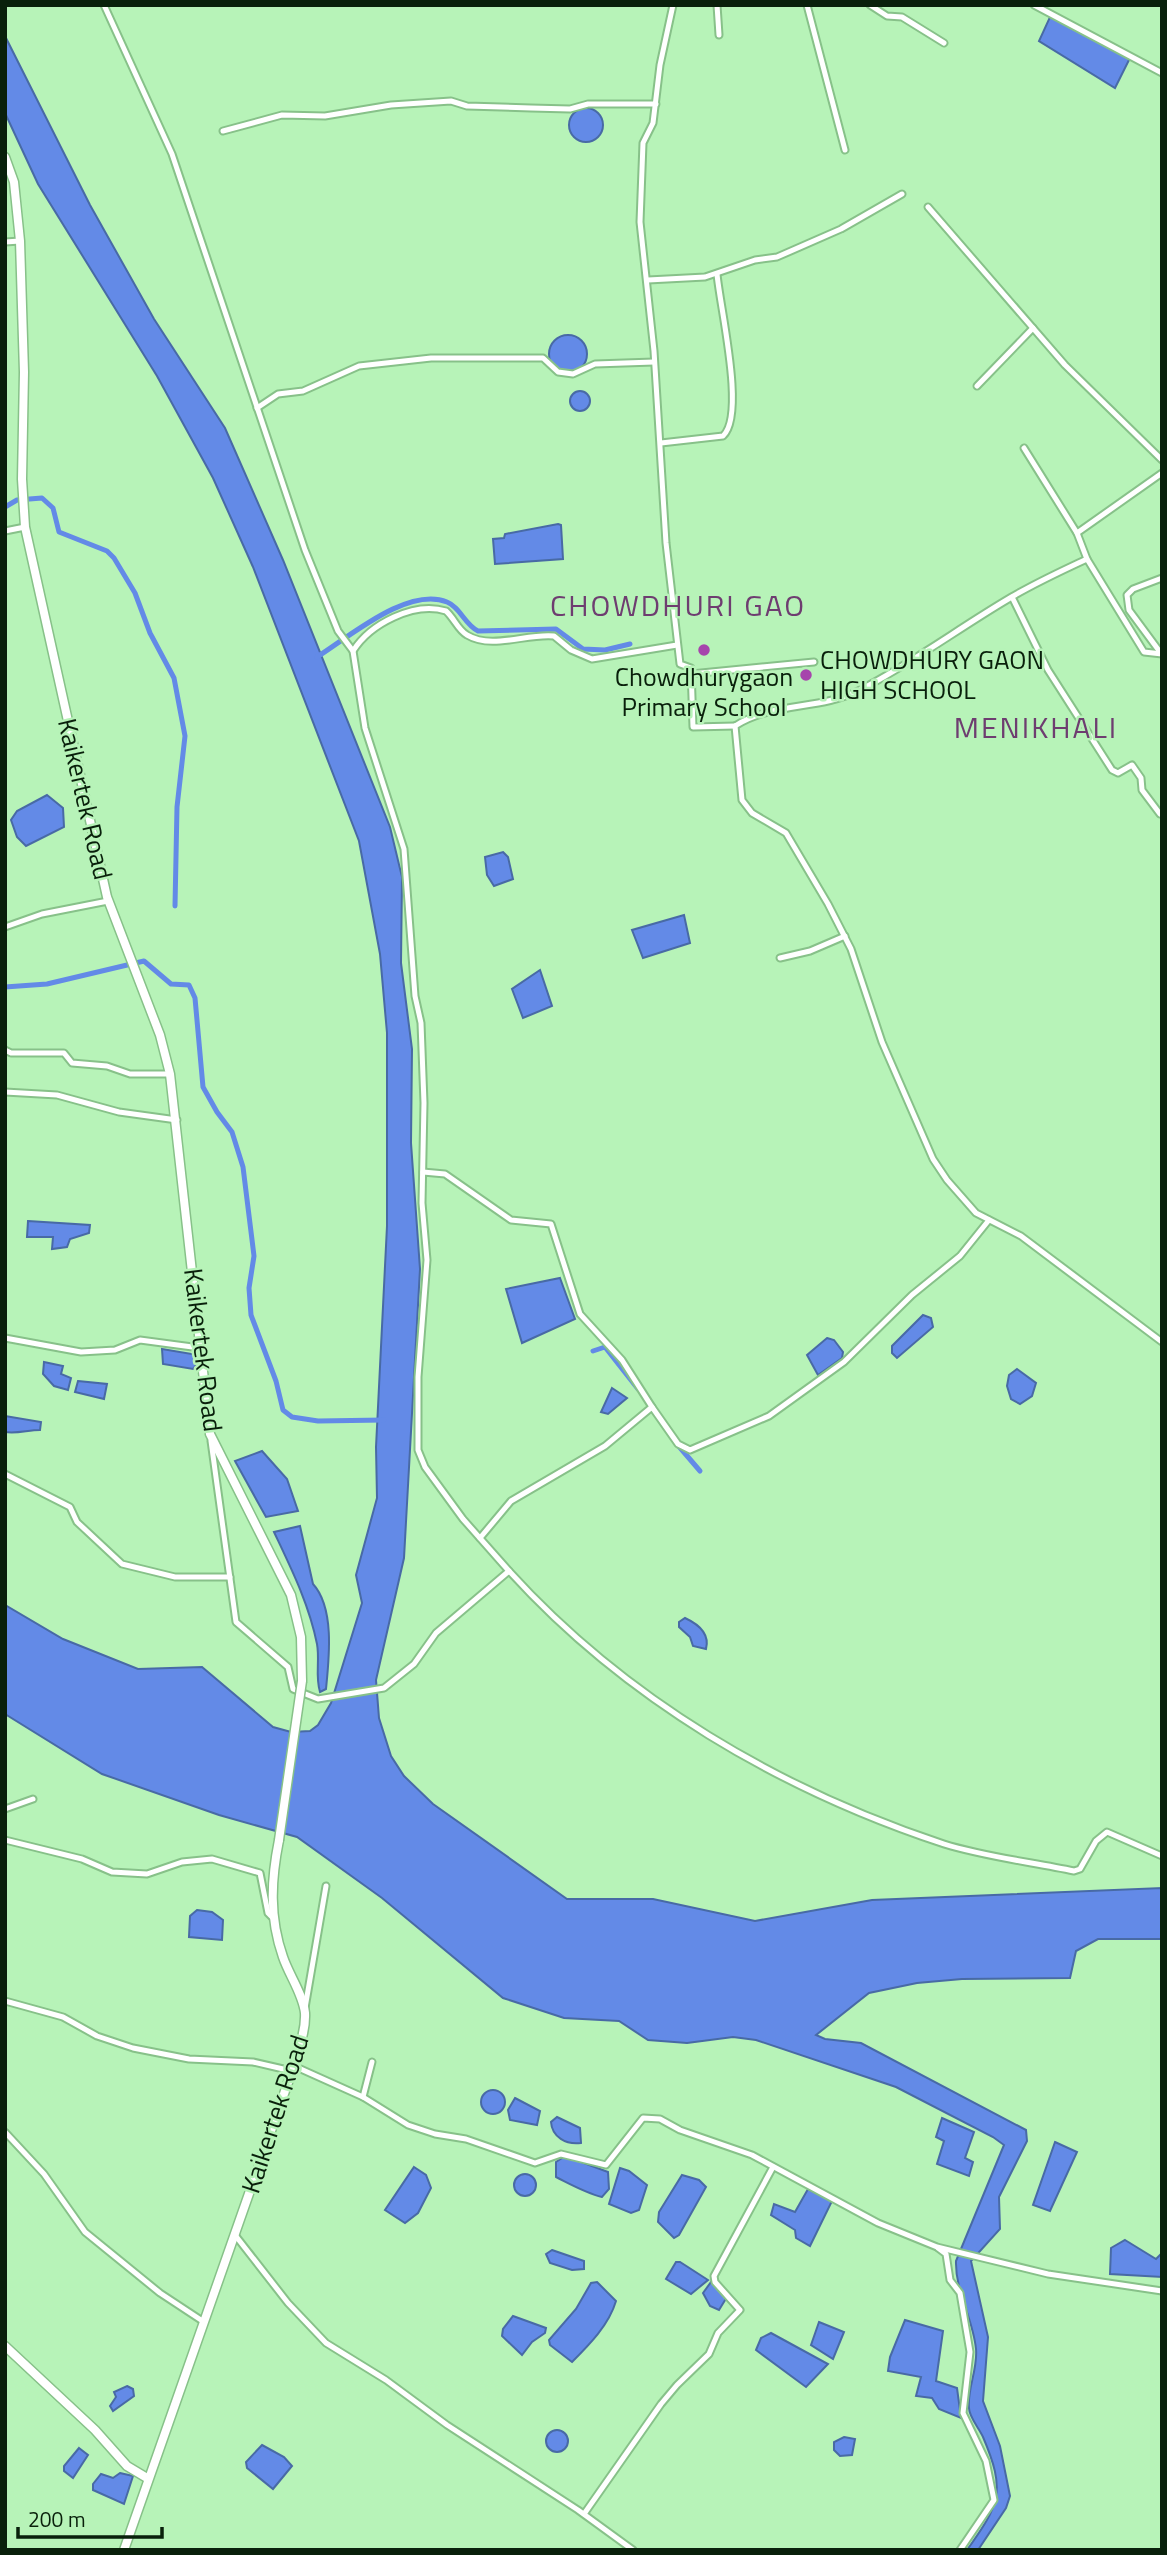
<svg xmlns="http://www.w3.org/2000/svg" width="1167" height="2555" font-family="'Titillium Web',sans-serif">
<rect width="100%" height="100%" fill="#b7f3b8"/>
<!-- water -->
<g fill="#638ae7" stroke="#486aa5" stroke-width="2">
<path d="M1050,17L1130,58L1115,88L1039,41Z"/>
<path d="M5,36L90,205L154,319L225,428L283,560L390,827L402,877L401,963L412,1049L411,1143L420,1269L404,1558L376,1680L379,1718L391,1756L404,1776L433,1804L567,1899H653L755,1921L872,1900L1162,1888V1939H1098L1076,1951L1070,1978L962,1979L917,1983L869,1993L816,2035L825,2039L861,2043L1026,2130L1027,2141L999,2197L1000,2229L971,2261L988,2337L983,2401L1000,2446L1010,2496L1006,2508L978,2550H967C1000,2504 1006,2491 983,2437C979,2428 969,2417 969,2408C967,2389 978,2369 976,2349C973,2318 955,2291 956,2261L1004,2145L993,2137L896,2087L756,2040L733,2037L687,2043L648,2040L619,2021L564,2018L503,1998L382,1898L297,1837L219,1815L102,1774L5,1714V1605L63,1639L138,1669L202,1667L273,1727L291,1732L310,1731L318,1725L331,1703L362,1603L356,1575L377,1498L376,1447L387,1226V1033L380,954L359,841L253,567L213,478L157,376L38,184L5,113Z"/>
<circle cx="586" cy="125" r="17"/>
<circle cx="568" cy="354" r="19"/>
<circle cx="580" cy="401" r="10"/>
<path d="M558,524L561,525L563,559L495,564L493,539L504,538L505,534Z"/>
<path d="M47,795L63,808L64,827L26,846L17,837L11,820L17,811Z"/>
<path d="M503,852L508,857L513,879L494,886L487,875L485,857Z"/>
<path d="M684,915L690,943L643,958L632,930Z"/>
<path d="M540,970L552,1006L523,1018L512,989Z"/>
<path d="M28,1221L90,1225L89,1233L70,1239L67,1247L52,1249L53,1237H27Z"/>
<path d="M560,1278L575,1319L522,1343L506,1289Z"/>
<path d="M923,1315L931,1318L933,1327L897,1358L892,1353V1346Z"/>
<path d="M827,1338L834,1340L843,1352L842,1358L818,1375L807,1355Z"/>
<path d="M162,1349L198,1355V1363L193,1369L163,1364Z"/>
<path d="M44,1362L63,1366L61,1374L71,1378L68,1390L54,1386L43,1374Z"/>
<path d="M1017,1369L1036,1383L1032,1396L1020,1404L1011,1399L1007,1386L1009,1375Z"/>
<path d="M78,1381L107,1384L104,1399L75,1392Z"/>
<path d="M612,1388L627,1398L608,1414L601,1412Z"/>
<path d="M5,1416L41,1422L40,1430C28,1430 17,1434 5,1432Z"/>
<path d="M262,1451L287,1479L298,1511L266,1517L235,1461Z"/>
<path d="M300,1526L313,1584C335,1608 329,1659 326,1689L320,1692C315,1676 320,1660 317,1644C309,1604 291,1568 274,1532Z"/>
<path d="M685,1618C698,1624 710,1634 706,1649L693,1646L690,1637L679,1627V1622Z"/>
<path d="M197,1910L212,1912L223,1920L222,1940L189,1937L190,1916Z"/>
<circle cx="493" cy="2102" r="12"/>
<path d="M515,2098L540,2111L537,2125L510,2120L508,2110Z"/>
<path d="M557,2117L580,2128L581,2143C566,2145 552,2137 551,2122Z"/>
<path d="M942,2118L974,2132L965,2158L973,2162L969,2176L937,2164L944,2141L936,2137Z"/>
<path d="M1055,2142L1077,2152L1050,2211L1033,2205Z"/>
<path d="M565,2156L608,2172L609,2189L602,2197C586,2193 572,2185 556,2177V2162Z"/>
<path d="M414,2167L426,2175L431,2188L418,2213L405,2223L385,2210Z"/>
<path d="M620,2168L629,2171L647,2185L639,2210L631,2213L609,2204Z"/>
<circle cx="525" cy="2185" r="11"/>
<path d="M682,2175L699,2180L706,2187L679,2235L674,2238L658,2222L659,2212Z"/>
<path d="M808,2189L832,2201L810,2246L796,2238L795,2230L771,2215L774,2204L795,2212Z"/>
<path d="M1125,2240L1156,2259L1162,2253V2277L1110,2274L1111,2248Z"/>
<path d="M552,2250L584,2261V2269L572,2270L550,2263L546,2254Z"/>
<path d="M676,2262H680L708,2280L691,2294L666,2279Z"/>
<path d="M597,2282L616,2301C609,2325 589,2345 572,2362L550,2345L549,2340L576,2309L591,2283Z"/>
<path d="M711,2282L727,2297L719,2310L710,2306L703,2293Z"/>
<path d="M513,2316L546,2328L545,2333L532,2342L522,2355L502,2336L503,2329Z"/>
<path d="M905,2320L943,2331L936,2381L957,2388L961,2418L939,2409L932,2398L916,2396L921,2377L888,2371L890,2357Z"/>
<path d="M819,2322L844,2332L833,2359L811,2345Z"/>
<path d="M771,2333L828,2364L806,2387L756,2350L761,2338Z"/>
<path d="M127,2386L133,2389L134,2396L113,2411L110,2406L116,2397L114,2392Z"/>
<circle cx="557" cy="2441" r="11"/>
<path d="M844,2437L855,2439L852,2455L840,2456L834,2450V2442Z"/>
<path d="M262,2445L284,2457L292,2466L273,2489L247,2468L246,2462Z"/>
<path d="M79,2448L88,2455L73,2478L64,2471V2466Z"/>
<path d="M120,2473L133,2476L124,2504L93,2490V2484L101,2474L113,2478Z"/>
</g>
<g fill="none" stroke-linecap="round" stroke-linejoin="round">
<!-- canal -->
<g stroke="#638ae7" stroke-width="5">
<path d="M5,507L17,500L42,498L53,508L59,532L107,551L114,558L135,593L150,633L174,678L185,736L177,807L175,906"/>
<path d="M317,657C349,637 408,586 447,602C460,607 465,625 478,631L556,629L583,649L605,650L630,644"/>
<path d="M5,987L47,984L144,961L171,984L189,985L195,998L203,1087L217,1112L232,1132L243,1167L254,1256L249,1288L251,1315L276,1381L283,1410L292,1417L318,1421L384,1420"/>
<path d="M593,1351L605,1347L638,1389"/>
<path d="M676,1443L700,1471"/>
</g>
<!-- minor casing -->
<g stroke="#87c189" stroke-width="9">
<g id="minor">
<path d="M104,5L172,154L305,550L338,631L353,651"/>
<path d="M673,5L660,65L653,123L643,143L640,222L654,351L666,543L680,664L691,668L693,727L735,726"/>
<path d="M717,5L719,35"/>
<path d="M807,5L845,150"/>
<path d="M870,5L887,16L902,17L944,43"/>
<path d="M1034,5L1162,73"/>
<path d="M223,131L282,115L325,116L391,105L451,101L467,106L531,108L570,109L588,104H656"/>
<path d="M928,207L1065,365L1162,460"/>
<path d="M5,242L20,241"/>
<path d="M648,280L705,277L755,260L777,257L841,229L902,194"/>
<path d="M977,386L1033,328"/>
<path d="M257,408L278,394L303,391L359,366L431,358H543L558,372L573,374L595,364L654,362"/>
<path d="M661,443L723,436C746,415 720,308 717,274"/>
<path d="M1024,448L1077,533"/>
<path d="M1162,473L1077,533L1087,559L1144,652L1162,654"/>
<path d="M5,531L25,527"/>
<path d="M1012,597L1048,670L1112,770L1118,773L1132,765L1141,778L1142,790L1160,814"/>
<path d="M1160,652L1129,610L1127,595L1133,589L1162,578"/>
<path d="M691,674L814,662"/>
<path d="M735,726L742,800L752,813L786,833L828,904L851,949L882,1042L933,1159L947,1180L976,1213L1021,1236L1162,1342"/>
<path d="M735,726C772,702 819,710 858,691C911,664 959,628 1010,598C1035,583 1061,571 1087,559"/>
<path d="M5,927L42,914L108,901"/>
<path d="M780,958L810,951L845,936"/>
<path d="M5,1050L11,1053H64L72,1063L107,1066L130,1074H170"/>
<path d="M5,1092L57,1095L119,1112L177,1120"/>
<path d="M423,1172L445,1174L511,1220L551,1224L580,1314L622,1360L652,1407"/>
<path d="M5,1338L81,1352L115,1350L140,1340L200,1348"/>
<path d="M211,1441L236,1622L288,1667L293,1689L318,1699L384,1688L414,1664L436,1633L509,1571C625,1699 780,1790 944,1844C986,1857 1031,1862 1074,1871L1080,1869L1096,1841L1107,1832L1162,1856"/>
<path d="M5,1474L70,1507L77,1522L122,1564L175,1577H230"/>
<path d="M480,1538L511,1501L605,1446L652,1407L678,1444L690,1450L769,1416L844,1362L912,1295L960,1256L989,1220"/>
<path d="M509,1571L463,1519L425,1467L418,1450V1377L427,1260L422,1203L424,1103L421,1023L415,996L404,849L365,728L353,651C370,624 414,601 446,611C454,618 458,630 467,635C492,650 527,633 554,636L571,650L592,659L677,645"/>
<path d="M5,1809L33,1799"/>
<path d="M5,1840L82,1859L112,1872L147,1874L182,1862L212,1859L260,1873L268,1913L273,1918"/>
<path d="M5,2001L63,2017L97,2036L133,2048L189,2059L253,2062L292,2071"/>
<path d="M305,2008L326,1886"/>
<path d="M294,2066L363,2097L408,2125L435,2134L466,2139L535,2163L561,2154L606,2165L643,2118L660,2119L680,2130L752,2155L878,2223L937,2247L1048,2274L1162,2291"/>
<path d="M363,2097L372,2062"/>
<path d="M5,2132L44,2174L85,2232L160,2293L204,2322"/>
<path d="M235,2235L288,2303L326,2343L386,2380L447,2425L578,2510L633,2550"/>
<path d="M938,2248L946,2254L950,2280L960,2293L970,2352L963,2413L986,2461L994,2500L960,2550"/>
<path d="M584,2514L661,2404L677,2385L709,2354L718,2333L740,2310L715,2282L714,2276L773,2167"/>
</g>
</g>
<!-- secondary casing -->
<g stroke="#87c189" stroke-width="11">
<g id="secondary">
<path d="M5,157L14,182L20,241L24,372L22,479L25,527L107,897L160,1035L170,1074L210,1434L291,1595L301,1637L302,1681"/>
<path d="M5,2346L95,2430L127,2466L147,2478"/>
<path d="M124,2550L292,2071C297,2053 306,2032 305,2013C303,1994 289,1975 283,1957C269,1917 271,1880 279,1840"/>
</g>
</g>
<!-- minor -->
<use href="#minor" stroke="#fff" stroke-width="5"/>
<!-- secondary -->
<use href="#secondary" stroke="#fff" stroke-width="8"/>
<!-- secondary-bridge casing -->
<g stroke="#87c189" stroke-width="11" stroke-linecap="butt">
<path id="secondary-bridge" d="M279,1840L302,1681"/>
</g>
<!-- secondary-bridge -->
<use href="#secondary-bridge" stroke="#fff" stroke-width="8"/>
</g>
<!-- markers -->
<g fill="#a645ac" stroke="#b7f3b8" stroke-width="2.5">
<circle cx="704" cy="650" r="7"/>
<circle cx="806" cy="675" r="7"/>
</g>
<g text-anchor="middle" stroke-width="5" stroke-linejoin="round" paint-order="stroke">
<!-- poi labels -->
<g font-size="26" fill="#09200b" stroke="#b7f3b8" text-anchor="start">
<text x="820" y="669">CHOWDHURY GAON<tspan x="820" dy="30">HIGH SCHOOL</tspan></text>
<text x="704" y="686" text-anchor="middle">Chowdhurygaon<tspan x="704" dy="30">Primary School</tspan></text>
</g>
<!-- street labels -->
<g font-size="26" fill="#09200b" stroke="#b7f3b8">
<text transform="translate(85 799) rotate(77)" y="9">Kaikertek Road</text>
<text transform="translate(203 1350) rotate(83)" y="9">Kaikertek Road</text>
<text transform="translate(275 2114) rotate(-72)" y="9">Kaikertek Road</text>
</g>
<!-- quarter labels -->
<g font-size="30" letter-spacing="2" fill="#6e3d70" stroke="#b7f3b8">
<text x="678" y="616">CHOWDHURI GAO</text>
<text x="1036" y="738">MENIKHALI</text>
</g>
</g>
<!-- border -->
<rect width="1167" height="2555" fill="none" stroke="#09200b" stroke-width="14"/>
<!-- scale -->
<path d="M18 2527v10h144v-10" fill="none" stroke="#09200b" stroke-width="3.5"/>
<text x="28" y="2527" font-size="21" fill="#09200b" stroke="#b7f3b8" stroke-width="5" paint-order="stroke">200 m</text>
</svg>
